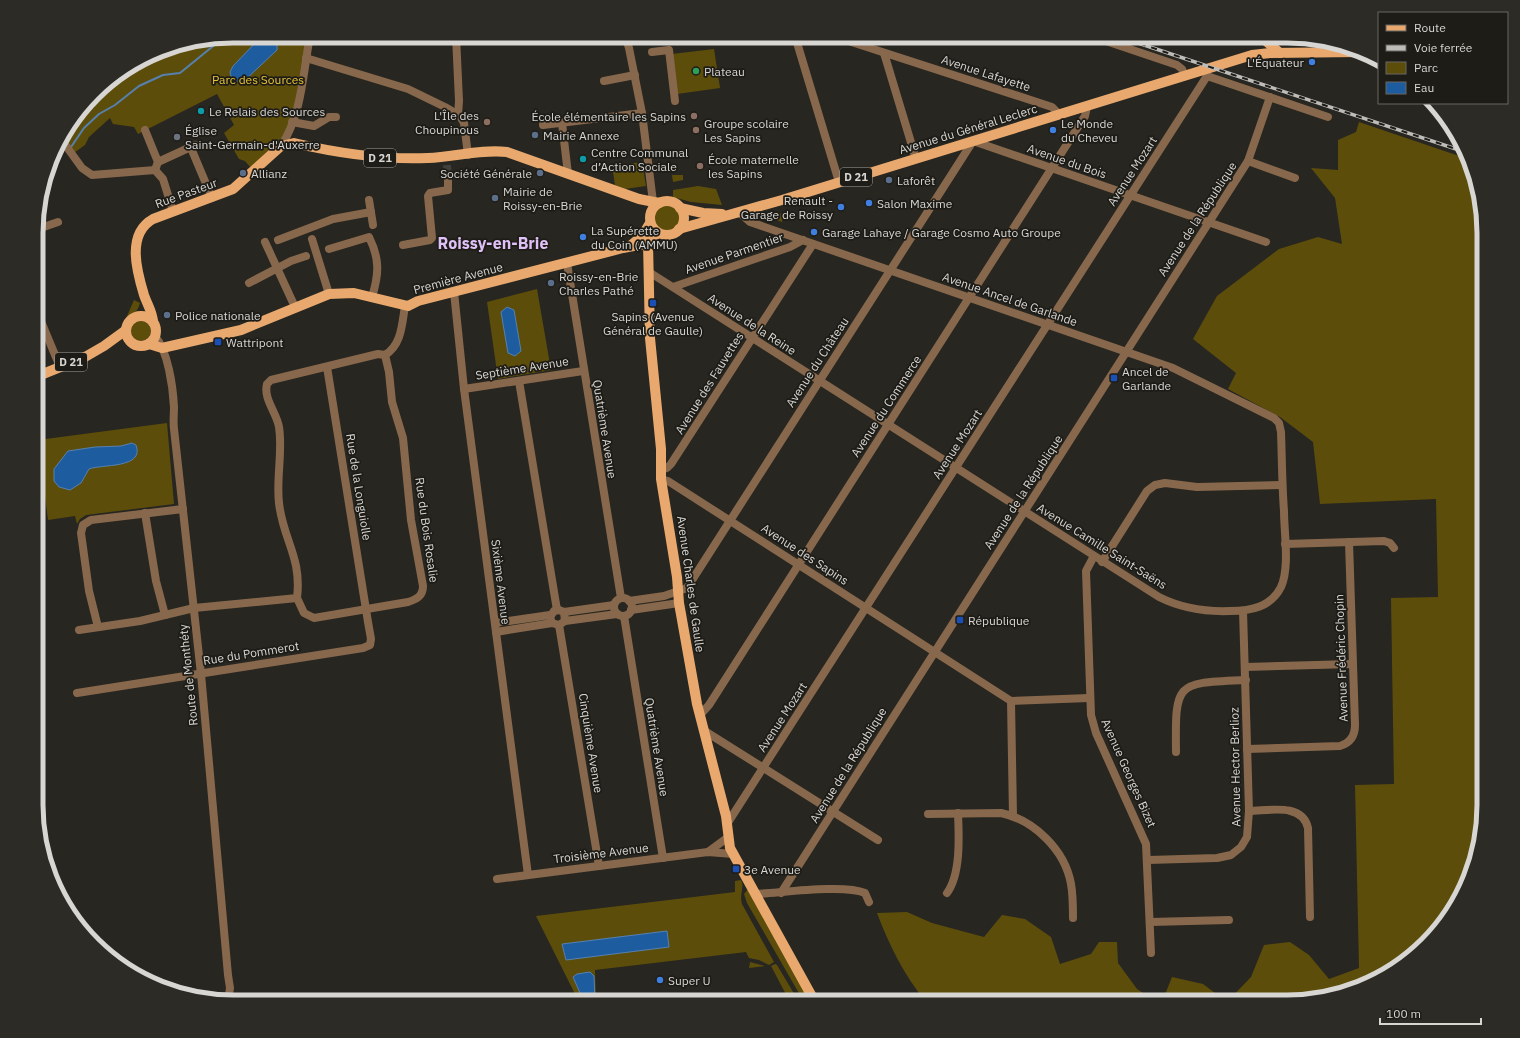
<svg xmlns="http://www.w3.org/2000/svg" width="1520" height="1038" font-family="'IBM Plex Sans',sans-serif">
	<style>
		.green { fill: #5d4d0b }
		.water { fill: #1e5ca0; stroke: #5681af }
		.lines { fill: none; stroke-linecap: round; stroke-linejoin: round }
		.stream { stroke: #5681af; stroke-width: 2 }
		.minor-tunnel { stroke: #41403b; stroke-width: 8; stroke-dasharray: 8 4; stroke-linecap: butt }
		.minor { stroke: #87684c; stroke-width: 8 }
		.major { stroke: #e9a96e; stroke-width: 10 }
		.rail-casing { stroke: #bdbcb9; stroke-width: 3.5 }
		.rail { stroke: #1e1c17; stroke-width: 2; stroke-dasharray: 6; stroke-linecap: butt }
		.shop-dot { fill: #3f7fe0; stroke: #1e1c17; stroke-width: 1.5 }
		.leisure-dot { fill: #2e9e5b; stroke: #1e1c17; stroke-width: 1.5 }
		.culture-dot { fill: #0f9aa8; stroke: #1e1c17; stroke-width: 1.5 }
		.education-dot { fill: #8d6e63; stroke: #1e1c17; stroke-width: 1.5 }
		.service-dot { fill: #5c6f8a; stroke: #1e1c17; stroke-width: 1.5 }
		.worship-dot { fill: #6b7280; stroke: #1e1c17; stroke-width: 1.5 }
		.transit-dot { fill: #1a4fb4; stroke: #1e1c17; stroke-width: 1.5 }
		.labels { text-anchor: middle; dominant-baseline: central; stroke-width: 3.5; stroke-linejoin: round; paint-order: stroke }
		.shield { fill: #1e1c17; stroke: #a09e9b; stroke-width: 1 }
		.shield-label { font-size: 11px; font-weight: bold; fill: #d7d6d3 }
		.poi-label { font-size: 12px; fill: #d7d6d3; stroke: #1e1c17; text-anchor: start }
		.street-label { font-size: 12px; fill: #d7d6d3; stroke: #1e1c17 }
		.park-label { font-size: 12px; fill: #e9c535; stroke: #1e1c17 }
		.district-label { font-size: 16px; font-weight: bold; fill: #dec1f7; stroke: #1e1c17 }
		.rim { fill: none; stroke: #d7d6d3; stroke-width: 5 }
	</style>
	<rect width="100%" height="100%" fill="#272620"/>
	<g class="green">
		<polygon points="233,36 310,36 289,135 251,168 245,161 239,159 224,133 234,125 217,94 138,134 134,127 113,124 110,118 89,137 85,145 71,155 61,139 103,85 158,51"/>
		<polygon points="714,49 720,88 677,94 672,54"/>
		<polygon points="1359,122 1468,159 1477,182 1484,221 1484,817 1473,868 1443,925 1417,953 1374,982 1337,995 1287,1002 1162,1002 1172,977 1203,984 1227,1002 1251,977 1264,945 1290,942 1309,955 1329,979 1359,968 1355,785 1394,784 1391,598 1438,597 1436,499 1320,504 1313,442 1280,417 1228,389 1236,373 1193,339 1217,296 1279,249 1318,237 1342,244 1335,198 1311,168 1338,170 1338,140 1356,132"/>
		<polygon points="642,162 646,186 625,189 615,185 612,166"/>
		<polygon points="672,175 683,175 683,180 673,182"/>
		<polygon points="698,186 716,189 722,205 691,202 673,197 673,190"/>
		<circle cx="666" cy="218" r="14"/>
		<polygon points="783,213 782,222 767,217"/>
		<polygon points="537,289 551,370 498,379 487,302"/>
		<path d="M134,300L140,303C138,310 135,314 127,316Z"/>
		<circle cx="141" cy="331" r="10"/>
		<polygon points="167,423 174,504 86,515 80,519 77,524 75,516 48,520 38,440"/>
		<path d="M741,880C745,887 739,894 742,904L774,962L769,965L759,960L749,958L746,952L595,970L596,1002H579L536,916L735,892V881Z"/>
		<polygon points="748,889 812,1002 804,1002 747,903 744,894"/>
		<path d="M907,912L932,923L984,937L1002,915L1025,919L1051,937L1060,964L1091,954L1099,942H1117L1118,963L1137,989L1157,1002H926C904,975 889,945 877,913Z"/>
		<polygon points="750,962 765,966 749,968"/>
		<polygon points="775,964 777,965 799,1002 790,1002 771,966"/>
	</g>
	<g class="water">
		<path d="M270,36L277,41V50L244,81C237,83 231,80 230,72L233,66L259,39L264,36Z"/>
		<polygon points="507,307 514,310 521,351 515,356 508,353 501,312"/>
		<path d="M132,443L136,445C145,469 101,464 89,469L81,483L70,490L59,487L54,481V469L68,451L95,447L121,446Z"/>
		<polygon points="667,931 669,947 566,960 562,944"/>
		<polygon points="590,972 594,976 595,1002 584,1002 573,977 577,974"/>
	</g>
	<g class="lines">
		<g class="stream">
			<polyline points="56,147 58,149"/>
			<polyline points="71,147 84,128 99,114 115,105 139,86 163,75 180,73 223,38"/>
		</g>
		<polyline class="minor-tunnel" points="447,165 448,177"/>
		<g class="minor">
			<polyline points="456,36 459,101 458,115"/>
			<polyline points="529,36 532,36"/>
			<polyline points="625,36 629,48 642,113 653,202"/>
			<polyline points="795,36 839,182"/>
			<polyline points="833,36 1052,107 1060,115"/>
			<polyline points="1091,36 1177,65 1182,69 1185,76"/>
			<polyline points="1322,41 1323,53"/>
			<polyline points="652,52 669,50 675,101"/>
			<polyline points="884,53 916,159"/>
			<polyline points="306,58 408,89 445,107 460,116 464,123 468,155"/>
			<polyline points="1207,76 1328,117"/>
			<polyline points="604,81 635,75"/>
			<polyline points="292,122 314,126 329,117 336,117"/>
			<polyline points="562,123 568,174"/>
			<polyline points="543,125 642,113"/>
			<polyline points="145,130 158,162"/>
			<polyline points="61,139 82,168 92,175 155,170 163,179 173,211"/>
			<path d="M281,146C302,115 303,72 310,36"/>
			<polyline points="191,148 212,198"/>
			<polyline points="1248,161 1295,178"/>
			<polyline points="155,170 158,162 195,145"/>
			<polyline points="369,200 373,225"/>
			<polyline points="38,229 58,222"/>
			<polyline points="312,239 329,294"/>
			<polyline points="278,240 333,219 371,212"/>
			<polyline points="265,242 295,307"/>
			<polyline points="403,245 430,240 432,238 428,196 430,193 448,190 448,177"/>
			<path d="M329,249L369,237C380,259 379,274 372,297"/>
			<polyline points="567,263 621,598"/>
			<path d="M649,272L1159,597C1181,608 1205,612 1230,611C1251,611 1271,607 1281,587C1290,567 1284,533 1284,511C1282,485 1282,459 1281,432L1279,423L1274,418L1173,368L750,222L740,213"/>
			<polyline points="249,283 291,261 306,256"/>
			<polyline points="673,287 790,247 803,240"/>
			<polyline points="454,292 464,389 528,875"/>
			<polyline points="38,314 60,367"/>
			<path d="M155,336C168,351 173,387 174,407C174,414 173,422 174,429L201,674L228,975L230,988L228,1002"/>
			<polyline points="519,381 557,610"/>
			<polyline points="464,389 583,371"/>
			<polyline points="660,470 667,468 671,464 813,244"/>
			<polyline points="661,479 668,481 1011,701 1089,698"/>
			<polyline points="145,513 156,581 165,615"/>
			<polyline points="1285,544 1384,541 1390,543 1394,548"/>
			<polyline points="1094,556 1086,571 1091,715 1096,733 1146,844 1151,953"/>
			<polyline points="1102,562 1147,491 1155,485 1165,483 1197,487 1282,485"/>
			<path d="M297,598L304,613L314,618L408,602C417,599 423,596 423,586L411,520L403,438L392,402L389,372L385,355"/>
			<circle cx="623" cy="607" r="9"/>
			<polyline points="629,601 664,596 687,588 973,141 1266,242"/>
			<polyline points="631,610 679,603"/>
			<polyline points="564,612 614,605"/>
			<polyline points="624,616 663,858"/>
			<polyline points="565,621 617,614"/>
			<polyline points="495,623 550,615"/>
			<polyline points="559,625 599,866"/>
			<polyline points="98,627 89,591 81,533 83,525 91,520 183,509"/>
			<path d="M79,630L140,621L194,608L297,598C302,557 283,540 279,503C276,478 283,452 279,427C277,413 263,399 267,384L271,380L378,354L385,355C402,345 402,323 405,306"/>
			<polyline points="496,632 552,623 559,625 565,621 564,612 559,610 554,611 550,617 552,623"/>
			<polyline points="1245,667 1352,664"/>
			<polyline points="77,693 363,648 370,645 371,639 368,622 327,367"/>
			<polyline points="1011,701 1013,816"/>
			<polyline points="700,715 709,705 1085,116 1087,107"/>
			<polyline points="703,730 878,840"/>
			<path d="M1247,749L1340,746C1350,743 1355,736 1355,725L1349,542"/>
			<path d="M1176,752C1175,681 1176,683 1246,680"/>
			<path d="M1249,811C1268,811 1302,802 1308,828L1310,917"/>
			<path d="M928,814L1001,813C1034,820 1065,850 1071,884C1073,895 1073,907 1073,918"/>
			<polyline points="727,824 1207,76"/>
			<polyline points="708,852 727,838"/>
			<polyline points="1148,860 1217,858 1231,855 1241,847 1247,837 1249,811 1243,611"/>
			<polyline points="497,879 708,852 733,854"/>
			<polyline points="781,893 1248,161 1270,97"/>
			<path d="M947,893C961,874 959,836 958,813"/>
			<path d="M755,894C780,893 844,884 865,893L869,902"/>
			<polyline points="1150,922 1229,920"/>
		</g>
		<g class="major">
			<polyline points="1260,36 1280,53"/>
			<circle cx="667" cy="218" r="17"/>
			<polyline points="680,208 703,213 722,214"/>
			<polyline points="679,229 782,200 1252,55 1270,53 1360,52"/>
			<polyline points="648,242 650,338 661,449 661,479 677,577 679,603 697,704 726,816 730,848 815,1002"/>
			<polyline points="630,246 642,236 650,223"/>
			<circle cx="141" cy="331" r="15"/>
			<path d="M153,322C153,313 147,304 144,295C137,272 126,234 153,219L233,189L281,146L294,143C337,153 383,160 428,158C454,157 481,149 507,152L639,199L659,203"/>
			<polyline points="149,344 162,348 241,330 329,294 354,293 408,306 418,301 623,248 644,244 658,233"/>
			<polyline points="38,376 85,357 104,346 126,330"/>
		</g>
		<defs>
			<polyline id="rail" points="1117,36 1465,152"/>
		</defs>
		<use href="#rail" class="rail-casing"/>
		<use href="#rail" class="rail"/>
	</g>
	<g class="shop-dot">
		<circle cx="1312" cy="62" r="4"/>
		<circle cx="1053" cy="130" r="4"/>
		<circle cx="869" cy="203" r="4"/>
		<circle cx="841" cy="207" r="4"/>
		<circle cx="814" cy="232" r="4"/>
		<circle cx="583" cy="237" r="4"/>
		<circle cx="660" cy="980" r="4"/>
	</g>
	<circle class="leisure-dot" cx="696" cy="71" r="4"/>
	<g class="culture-dot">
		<circle cx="201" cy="111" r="4"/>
		<circle cx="583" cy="159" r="4"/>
	</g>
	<g class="education-dot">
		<circle cx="694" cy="116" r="4"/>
		<circle cx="487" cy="122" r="4"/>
		<circle cx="696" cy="130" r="4"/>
		<circle cx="700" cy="166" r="4"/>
	</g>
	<g class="service-dot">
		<circle cx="535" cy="135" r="4"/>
		<circle cx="243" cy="173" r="4"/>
		<circle cx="540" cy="173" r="4"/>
		<circle cx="889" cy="180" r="4"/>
		<circle cx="495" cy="198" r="4"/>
		<circle cx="551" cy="283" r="4"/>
		<circle cx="167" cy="315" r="4"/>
	</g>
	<circle class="worship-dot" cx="177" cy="137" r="4"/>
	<g class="transit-dot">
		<rect x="649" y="299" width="8" height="8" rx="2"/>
		<rect x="214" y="338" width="8" height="8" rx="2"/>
		<rect x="1110" y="374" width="8" height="8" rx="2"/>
		<rect x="956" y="616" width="8" height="8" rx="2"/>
		<rect x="732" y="865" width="8" height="8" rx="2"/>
	</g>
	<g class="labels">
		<g class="shield">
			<rect x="364" y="149" width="32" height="18" rx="3"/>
			<rect x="840" y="168" width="32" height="18" rx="3"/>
			<rect x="55" y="353" width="32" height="18" rx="3"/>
		</g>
		<g class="shield-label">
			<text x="380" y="158">D 21</text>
			<text x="856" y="177">D 21</text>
			<text x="71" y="362">D 21</text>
		</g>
		<g class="poi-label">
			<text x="1304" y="62" text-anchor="end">L'Équateur</text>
			<text x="704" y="71">Plateau</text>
			<text x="209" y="111">Le Relais des Sources</text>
			<text x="479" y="115" text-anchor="end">L'Île des<tspan x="479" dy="14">Choupinous</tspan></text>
			<text x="686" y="116" text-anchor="end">École élémentaire les Sapins</text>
			<text x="704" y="123">Groupe scolaire<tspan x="704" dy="14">Les Sapins</tspan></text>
			<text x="1061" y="123">Le Monde<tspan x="1061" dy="14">du Cheveu</tspan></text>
			<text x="185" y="130">Église<tspan x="185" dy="14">Saint-Germain-d'Auxerre</tspan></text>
			<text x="543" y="135">Mairie Annexe</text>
			<text x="591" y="152">Centre Communal<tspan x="591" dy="14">d’Action Sociale</tspan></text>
			<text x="708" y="159">École maternelle<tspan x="708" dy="14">les Sapins</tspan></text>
			<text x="251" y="173">Allianz</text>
			<text x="532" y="173" text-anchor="end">Société Générale</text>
			<text x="897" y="180">Laforêt</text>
			<text x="503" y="191">Mairie de<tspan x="503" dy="14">Roissy-en-Brie</tspan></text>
			<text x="833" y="200" text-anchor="end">Renault -<tspan x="833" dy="14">Garage de Roissy</tspan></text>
			<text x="877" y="203">Salon Maxime</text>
			<text x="591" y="230">La Supérette<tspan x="591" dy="14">du Coin (AMMU)</tspan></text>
			<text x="822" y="232">Garage Lahaye / Garage Cosmo Auto Groupe</text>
			<text x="559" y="276">Roissy-en-Brie<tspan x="559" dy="14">Charles Pathé</tspan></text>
			<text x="175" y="315">Police nationale</text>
			<text x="653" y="316" text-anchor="middle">Sapins (Avenue<tspan x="653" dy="14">Général de Gaulle)</tspan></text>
			<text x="226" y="342">Wattripont</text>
			<text x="1122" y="371">Ancel de<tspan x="1122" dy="14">Garlande</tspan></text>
			<text x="968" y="620">République</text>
			<text x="744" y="869">3e Avenue</text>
			<text x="668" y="980">Super U</text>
		</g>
		<g class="street-label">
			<text transform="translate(986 73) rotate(18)">Avenue Lafayette</text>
			<text transform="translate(968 129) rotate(-17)">Avenue du Général Leclerc</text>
			<text transform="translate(1067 161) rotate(19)">Avenue du Bois</text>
			<text transform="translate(1132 171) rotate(-57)">Avenue Mozart</text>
			<text transform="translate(186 193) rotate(-20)">Rue Pasteur</text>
			<text transform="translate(1197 219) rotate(-57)">Avenue de la République</text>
			<text transform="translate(734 253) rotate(-19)">Avenue Parmentier</text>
			<text transform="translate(458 278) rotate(-15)">Première Avenue</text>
			<text transform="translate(1010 299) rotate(19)">Avenue Ancel de Garlande</text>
			<text transform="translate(752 324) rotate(33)">Avenue de la Reine</text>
			<text transform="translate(817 362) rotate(-57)">Avenue du Château</text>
			<text transform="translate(522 368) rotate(-9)">Septième Avenue</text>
			<text transform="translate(709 383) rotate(-58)">Avenue des Fauvettes</text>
			<text transform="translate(886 406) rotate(-57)">Avenue du Commerce</text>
			<text transform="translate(605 429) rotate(81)">Quatrième Avenue</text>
			<text transform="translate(957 444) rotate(-57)">Avenue Mozart</text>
			<text transform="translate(359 487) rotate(81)">Rue de la Longuiolle</text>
			<text transform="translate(1023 492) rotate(-57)">Avenue de la République</text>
			<text transform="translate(427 530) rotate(82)">Rue du Bois Rosalie</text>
			<text transform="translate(1102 546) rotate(32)">Avenue Camille Saint-Saëns</text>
			<text transform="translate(805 554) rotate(33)">Avenue des Sapins</text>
			<text transform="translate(501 582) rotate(83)">Sixième Avenue</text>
			<text transform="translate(691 584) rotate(82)">Avenue Charles de Gaulle</text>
			<text transform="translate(251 653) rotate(-9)">Rue du Pommerot</text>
			<text transform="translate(1341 658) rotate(-92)">Avenue Frédéric Chopin</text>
			<text transform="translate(188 675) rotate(-96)">Route de Monthéty</text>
			<text transform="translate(782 717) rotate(-57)">Avenue Mozart</text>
			<text transform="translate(591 743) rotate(81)">Cinquième Avenue</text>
			<text transform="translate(657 747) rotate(81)">Quatrième Avenue</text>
			<text transform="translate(848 765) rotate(-58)">Avenue de la République</text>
			<text transform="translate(1235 767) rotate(-91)">Avenue Hector Berlioz</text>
			<text transform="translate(1129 773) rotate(66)">Avenue Georges Bizet</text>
			<text transform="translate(601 853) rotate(-7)">Troisième Avenue</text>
		</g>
		<g class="park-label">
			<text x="258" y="79">Parc des Sources</text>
		</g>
		<g class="district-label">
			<text x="493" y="243">Roissy-en-Brie</text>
		</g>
	</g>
	<path d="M0 0H1520V1038H0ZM233 43H1287A190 190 0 0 1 1477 233V805A190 190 0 0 1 1287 995H233A190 190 0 0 1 43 805V233A190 190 0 0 1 233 43Z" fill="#2d2b26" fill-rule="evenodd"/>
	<path class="rim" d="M233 43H1287A190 190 0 0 1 1477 233V805A190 190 0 0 1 1287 995H233A190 190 0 0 1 43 805V233A190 190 0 0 1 233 43Z"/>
	<rect x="1378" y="12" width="130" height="92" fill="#1e1c17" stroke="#686662"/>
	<rect x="1386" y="25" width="20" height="6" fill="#e9a96e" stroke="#686662"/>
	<text x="1414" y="32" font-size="12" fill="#d7d6d3">Route</text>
	<rect x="1386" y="45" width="20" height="6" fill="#bdbcb9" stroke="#686662"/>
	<text x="1414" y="52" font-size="12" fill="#d7d6d3">Voie ferrée</text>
	<rect x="1386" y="62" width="20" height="12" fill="#5d4d0b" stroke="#686662"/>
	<text x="1414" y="72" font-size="12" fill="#d7d6d3">Parc</text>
	<rect x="1386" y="82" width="20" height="12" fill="#1e5ca0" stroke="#686662"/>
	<text x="1414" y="92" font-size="12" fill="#d7d6d3">Eau</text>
	<path d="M1380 1018v6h101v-6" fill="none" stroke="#d7d6d3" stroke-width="2"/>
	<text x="1386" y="1018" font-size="12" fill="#d7d6d3" stroke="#1e1c17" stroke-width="3" paint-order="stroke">100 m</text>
</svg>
